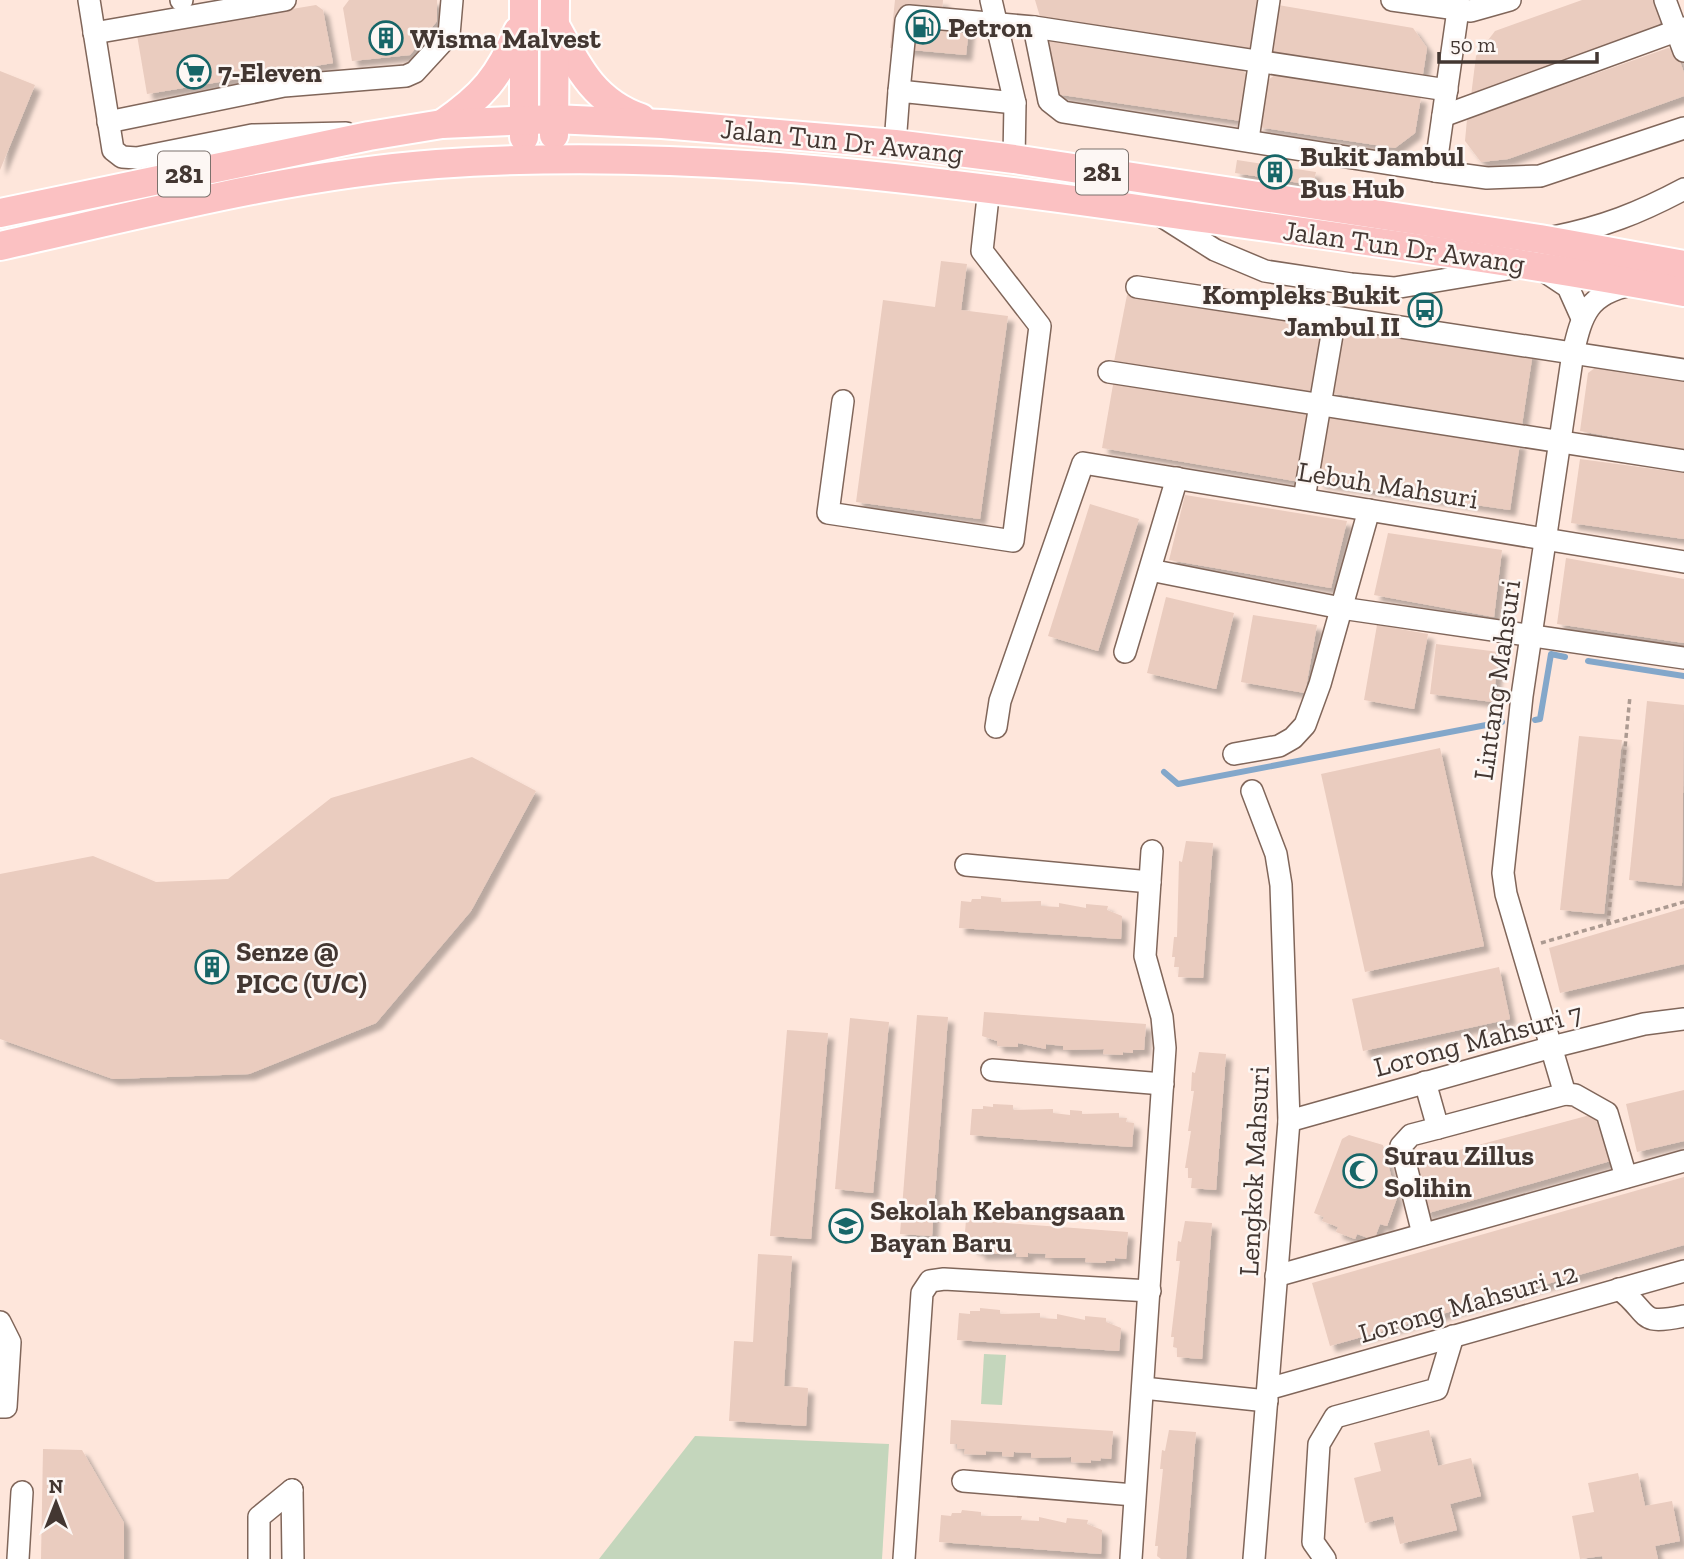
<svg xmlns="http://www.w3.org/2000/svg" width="1684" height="1559" font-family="'Zilla Slab',serif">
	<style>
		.garden { fill: #c4d6bc }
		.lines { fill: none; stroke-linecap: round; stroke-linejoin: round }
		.stream { stroke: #83a7ca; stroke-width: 6 }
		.building { fill: #eaccbf; filter: url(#shadow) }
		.minor-casing { stroke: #80665a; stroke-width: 24 }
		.major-casing { stroke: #fff; stroke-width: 32 }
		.path { stroke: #ac9a91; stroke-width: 3.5; stroke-dasharray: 5 3.5; stroke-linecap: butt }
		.minor { stroke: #fff; stroke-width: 21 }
		.major { stroke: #fbc1c2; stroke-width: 28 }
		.labels { text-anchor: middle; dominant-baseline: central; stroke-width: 5; stroke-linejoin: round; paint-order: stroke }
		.shield { fill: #fdf7f4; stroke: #7b716c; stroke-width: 2 }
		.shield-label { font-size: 26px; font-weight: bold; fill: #433732 }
		.poi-label { font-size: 28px; font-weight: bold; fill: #433732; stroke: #fdf7f4; text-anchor: start }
		.street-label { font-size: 28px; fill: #433732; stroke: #fdf7f4 }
	</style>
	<defs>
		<filter id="shadow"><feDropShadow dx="6" dy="6" stdDeviation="2" flood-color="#0004"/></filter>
	</defs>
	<rect width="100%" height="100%" fill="#fee6db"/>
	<g class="garden">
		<polygon points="984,1354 1006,1355 1002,1405 981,1404"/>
		<polygon points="695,1436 889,1444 882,1559 599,1559"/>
	</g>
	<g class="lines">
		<g class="stream">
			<polyline points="1588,661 1684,676"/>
			<polyline points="1535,720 1540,719 1551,654 1565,657"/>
			<polyline points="1164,772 1178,784 1502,722"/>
		</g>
	</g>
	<g class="building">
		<polygon points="349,0 437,0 437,21 410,55 352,61 343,8"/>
		<polygon points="895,0 943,0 941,26 969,28 966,55 890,48"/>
		<polygon points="1035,0 1259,0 1253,45 1245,53 1041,20"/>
		<polygon points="1582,0 1655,0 1662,19 1656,30 1471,96 1476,56 1495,31"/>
		<polygon points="316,5 323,10 333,63 147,94 137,35"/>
		<polygon points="1278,5 1413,28 1427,48 1422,80 1276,58 1270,49"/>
		<polygon points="1044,38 1241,69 1248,76 1241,121 1055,94"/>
		<polygon points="1668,48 1676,50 1684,73 1684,96 1508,159 1481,162 1465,141 1467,119"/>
		<polygon points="0,71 35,85 0,170"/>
		<polygon points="1275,75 1421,97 1415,133 1395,148 1258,127 1265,82"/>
		<polygon points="1237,160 1316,172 1313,185 1235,173"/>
		<polygon points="941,261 967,264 961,310 1008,316 980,519 856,502 883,300 935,307"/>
		<polygon points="1127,295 1326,320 1313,394 1113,367"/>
		<polygon points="1341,321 1533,352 1522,425 1330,393"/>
		<polygon points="1599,365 1684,379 1684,450 1580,431 1588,373"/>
		<polygon points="1114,379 1310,409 1300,482 1102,448"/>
		<polygon points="1328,410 1520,443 1510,510 1318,482"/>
		<polygon points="1580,459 1684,473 1684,539 1571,523"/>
		<polygon points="1185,495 1347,521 1331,588 1169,560"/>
		<polygon points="1090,504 1139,519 1098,651 1048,636"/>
		<polygon points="1388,533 1502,550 1494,617 1374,595"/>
		<polygon points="1566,558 1684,579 1684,643 1557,624"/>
		<polygon points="1166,597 1234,613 1216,689 1147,673"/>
		<polygon points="1253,615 1317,625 1305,693 1241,682"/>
		<polygon points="1377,625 1428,634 1414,709 1364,700"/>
		<polygon points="1436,644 1499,652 1493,702 1430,694"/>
		<polygon points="1647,701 1684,705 1682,886 1629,880"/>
		<polygon points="1579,736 1622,740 1604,914 1560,910"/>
		<polygon points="1440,748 1484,946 1365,972 1321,774"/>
		<polygon points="472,757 536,791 471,911 376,1023 249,1074 113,1079 0,1039 0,874 93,856 156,882 228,879 331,798"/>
		<polygon points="1186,841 1213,843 1203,978 1178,977 1179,967 1174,967 1175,957 1172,957 1174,937 1177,937 1179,861 1182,862"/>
		<polygon points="981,896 1001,898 1001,902 1041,901 1041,906 1059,907 1059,903 1086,908 1086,904 1108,906 1107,910 1122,916 1121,939 959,928 961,901 971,902 972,899 981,899"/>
		<polygon points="1684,908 1684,964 1560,993 1549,948"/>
		<polygon points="1499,967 1510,1019 1363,1051 1352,999"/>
		<polygon points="984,1012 1146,1024 1144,1050 1133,1050 1133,1053 1123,1052 1123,1055 1103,1054 1104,1049 1063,1050 1063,1046 1046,1044 1046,1049 1018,1043 1018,1047 997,1046 997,1041 982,1036"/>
		<polygon points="917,1015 948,1017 932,1236 900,1234"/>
		<polygon points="850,1018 889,1022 873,1193 835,1189"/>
		<polygon points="787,1030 828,1033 811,1239 770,1236"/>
		<polygon points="1199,1052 1226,1054 1216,1190 1191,1188 1192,1178 1188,1178 1188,1168 1185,1168 1191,1131 1188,1131 1194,1091 1191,1091 1192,1072 1195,1073"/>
		<polygon points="1684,1090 1684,1141 1637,1152 1626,1104"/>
		<polygon points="993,1104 1013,1105 1013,1110 1053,1109 1053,1113 1070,1115 1070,1110 1082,1111 1082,1114 1119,1113 1119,1118 1127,1118 1126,1122 1134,1123 1132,1147 970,1135 972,1109 983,1109 983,1106 993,1107"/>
		<polygon points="1590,1115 1603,1121 1614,1160 1425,1214 1414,1176 1422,1160"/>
		<polygon points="1349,1135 1383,1145 1397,1198 1387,1226 1380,1224 1374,1240 1357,1234 1355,1239 1336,1232 1338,1227 1322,1221 1324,1217 1314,1213 1342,1139"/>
		<polygon points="1684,1177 1684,1245 1330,1346 1312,1283"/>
		<polygon points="966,1220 1128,1232 1126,1259 1115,1258 1115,1261 1106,1261 1106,1263 1085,1262 1086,1258 1045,1258 1046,1254 1028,1253 1028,1257 1016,1257 1017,1253 979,1254 979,1250 972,1249 972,1245 964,1244"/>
		<polygon points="1185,1221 1212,1223 1202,1359 1177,1357 1177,1348 1173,1347 1174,1337 1171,1337 1180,1261 1176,1261 1178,1241 1181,1242"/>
		<polygon points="758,1254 792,1256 784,1386 808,1388 806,1426 729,1421 734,1341 753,1342"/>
		<polygon points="980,1308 1000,1310 1000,1314 1040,1313 1040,1318 1057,1319 1057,1314 1085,1320 1085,1316 1106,1318 1106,1322 1121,1328 1119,1351 957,1340 959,1313 970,1314 970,1311 980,1311"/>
		<polygon points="951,1420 1113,1431 1111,1459 1101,1458 1100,1461 1091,1460 1091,1463 1071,1462 1071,1457 1031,1458 1031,1453 1014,1452 1013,1457 1002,1456 1002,1452 986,1451 986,1455 964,1454 965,1449 957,1449 957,1444 950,1444"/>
		<polygon points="1169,1430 1196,1432 1186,1559 1161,1559 1157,1556 1158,1546 1155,1546 1163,1469 1160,1469 1162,1450 1165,1451"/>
		<polygon points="1429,1430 1438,1466 1471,1458 1481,1496 1450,1504 1457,1530 1400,1544 1393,1516 1365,1523 1354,1478 1381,1471 1374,1443"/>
		<polygon points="43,1449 82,1450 124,1523 124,1559 41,1559"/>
		<polygon points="1638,1473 1645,1506 1672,1501 1680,1541 1655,1546 1658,1559 1603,1559 1602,1556 1580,1559 1572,1516 1594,1512 1588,1483"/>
		<polygon points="962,1510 981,1512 981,1516 1022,1516 1021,1520 1039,1521 1039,1517 1066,1523 1067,1518 1088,1520 1087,1524 1102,1530 1101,1554 939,1542 941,1515 951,1516 952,1513 961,1513"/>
	</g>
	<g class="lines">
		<defs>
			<g id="minor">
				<polyline points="89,0 113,150 122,157 137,158 252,135 346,133"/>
				<polyline points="181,0 182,0"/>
				<polyline points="991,0 1015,103 1014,159"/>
				<polyline points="1392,0 1471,11 1510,0"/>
				<polyline points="1665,0 1684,51"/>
				<polyline points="1034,27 1447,90"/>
				<polyline points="94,33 285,0"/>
				<polyline points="899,91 906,21 909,16 1034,27 1049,101 1063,112 1435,171 1487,178 1540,176 1684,128"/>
				<polyline points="1443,116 1684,28"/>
				<polyline points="108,122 284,86 406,76 415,72 449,35 452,0"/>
				<polyline points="1248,139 1269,0"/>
				<polyline points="895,144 899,91 1015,103"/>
				<polyline points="1435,171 1458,10"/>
				<polyline points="1163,217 1215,250 1265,271 1351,284 1394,288 1514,268"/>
				<path d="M1553,237C1603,227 1639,213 1684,189"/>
				<polyline points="1544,271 1568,287 1581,316"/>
				<polyline points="1137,287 1684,370"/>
				<polyline points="1109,372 1684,461"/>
				<polyline points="843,401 828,513 1013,541 1040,326 982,251 989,188"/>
				<polyline points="1304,499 1335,317"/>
				<polyline points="1150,570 1341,608 1684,658"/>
				<polyline points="1125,652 1177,478"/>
				<polyline points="996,727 1000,701 1083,463 1684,562"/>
				<polyline points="1234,754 1279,746 1293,738 1305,725 1320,684 1369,510"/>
				<polyline points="1252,791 1276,854 1281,885 1289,1121 1254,1559"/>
				<polyline points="966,865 1150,882"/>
				<polyline points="992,1070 1163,1084"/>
				<path d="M1425,1082L1438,1128L1565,1094L1506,894L1503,873L1522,696L1573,353C1582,314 1588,294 1631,285"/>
				<polyline points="1565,1094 1575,1095 1607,1113 1626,1177"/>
				<polyline points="1289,1121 1552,1047 1644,1024 1684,1019"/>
				<polyline points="1423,1234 1401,1146 1411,1135 1438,1128"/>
				<polyline points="1276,1276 1684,1161"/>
				<path d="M1619,1289C1652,1314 1636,1326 1684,1316"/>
				<polyline points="0,1322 10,1342 6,1407 0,1407"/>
				<polyline points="1143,1388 1267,1401"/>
				<polyline points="1268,1389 1684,1271"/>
				<polyline points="963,1481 1134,1495"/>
				<polyline points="292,1490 293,1559"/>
				<polyline points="18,1559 22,1492"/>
				<polyline points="259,1559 259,1517 292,1490"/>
				<polyline points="904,1559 922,1293 930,1281 944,1279 1150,1291"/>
				<polyline points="1131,1559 1165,1048 1162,1017 1145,956 1152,851"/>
				<polyline points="1325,1559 1313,1542 1319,1444 1335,1417 1437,1389 1453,1336"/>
			</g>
			<g id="major">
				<path d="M555,25C577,66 594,102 641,118"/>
				<path d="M442,124C482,97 500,76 518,31"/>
				<polyline points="554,135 555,0"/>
				<polyline points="524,137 524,0"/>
				<polyline points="0,213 369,136 442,124 554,119 662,124 895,144 1014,159 1540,239 1684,265"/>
				<path d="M0,246C144,214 289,175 437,164C677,147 914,177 1152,211C1330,236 1507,259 1684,292"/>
			</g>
		</defs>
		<use href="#minor" class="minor-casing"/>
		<use href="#major" class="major-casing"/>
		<g class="path">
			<polyline points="1608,924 1630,696"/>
			<polyline points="1541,943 1684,902"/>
		</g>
		<use href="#minor" class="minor"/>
		<use href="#major" class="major"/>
	</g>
	<defs>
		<symbol id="fuel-ring" viewBox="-11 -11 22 22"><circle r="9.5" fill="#fdf7f4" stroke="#176668" stroke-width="1.5"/><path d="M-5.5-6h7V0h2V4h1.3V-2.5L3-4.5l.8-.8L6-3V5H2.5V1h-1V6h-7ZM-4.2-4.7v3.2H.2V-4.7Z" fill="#176668"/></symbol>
		<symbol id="building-ring" viewBox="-11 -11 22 22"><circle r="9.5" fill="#fdf7f4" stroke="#176668" stroke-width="1.5"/><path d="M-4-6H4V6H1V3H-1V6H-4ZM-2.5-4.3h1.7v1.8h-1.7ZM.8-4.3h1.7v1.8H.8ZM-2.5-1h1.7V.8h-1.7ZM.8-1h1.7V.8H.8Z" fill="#176668"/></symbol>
		<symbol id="supermarket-ring" viewBox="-11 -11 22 22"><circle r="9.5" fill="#fdf7f4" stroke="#176668" stroke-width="1.5"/><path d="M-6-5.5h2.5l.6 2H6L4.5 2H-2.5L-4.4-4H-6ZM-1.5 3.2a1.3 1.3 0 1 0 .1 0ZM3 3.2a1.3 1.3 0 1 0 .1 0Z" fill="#176668"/></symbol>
		<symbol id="bus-ring" viewBox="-11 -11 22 22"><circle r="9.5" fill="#fdf7f4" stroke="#176668" stroke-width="1.5"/><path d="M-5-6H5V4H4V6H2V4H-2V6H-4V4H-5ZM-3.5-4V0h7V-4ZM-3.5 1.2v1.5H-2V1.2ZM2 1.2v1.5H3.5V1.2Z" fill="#176668"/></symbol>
		<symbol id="mosque-ring" viewBox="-11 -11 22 22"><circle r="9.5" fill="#fdf7f4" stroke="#176668" stroke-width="1.5"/><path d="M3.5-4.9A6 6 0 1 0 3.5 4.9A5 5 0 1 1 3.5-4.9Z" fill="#176668"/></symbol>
		<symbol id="school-ring" viewBox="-11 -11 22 22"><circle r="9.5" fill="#fdf7f4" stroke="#176668" stroke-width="1.5"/><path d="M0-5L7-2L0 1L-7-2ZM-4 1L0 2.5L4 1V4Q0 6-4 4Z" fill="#176668"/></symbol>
	</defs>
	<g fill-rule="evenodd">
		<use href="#fuel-ring" x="904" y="8" width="38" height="38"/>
		<use href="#building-ring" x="367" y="19" width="38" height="38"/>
		<use href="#supermarket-ring" x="175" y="53" width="38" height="38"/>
		<use href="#building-ring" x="1256" y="153" width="38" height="38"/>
		<use href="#bus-ring" x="1406" y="291" width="38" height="38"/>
		<use href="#building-ring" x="193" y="948" width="38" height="38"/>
		<use href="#mosque-ring" x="1341" y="1152" width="38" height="38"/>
		<use href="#school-ring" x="827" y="1207" width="38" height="38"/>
	</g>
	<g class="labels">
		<g class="shield">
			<rect x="1076" y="149.5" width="52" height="45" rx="5"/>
			<rect x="158" y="151.5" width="52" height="45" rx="5"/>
		</g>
		<g class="shield-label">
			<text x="1102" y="172">281</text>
			<text x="184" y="174">281</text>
		</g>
		<g class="poi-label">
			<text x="948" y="27">Petron</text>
			<text x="410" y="38">Wisma Malvest</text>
			<text x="218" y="72">7-Eleven</text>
			<text x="1300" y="156">Bukit Jambul<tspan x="1300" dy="32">Bus Hub</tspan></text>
			<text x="1400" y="294" text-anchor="end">Kompleks Bukit<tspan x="1400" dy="32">Jambul II</tspan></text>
			<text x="236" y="951">Senze @<tspan x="236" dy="32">PICC (U/C)</tspan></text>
			<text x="1384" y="1155">Surau Zillus<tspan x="1384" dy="32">Solihin</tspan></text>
			<text x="870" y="1210">Sekolah Kebangsaan<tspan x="870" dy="32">Bayan Baru</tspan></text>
		</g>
		<g class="street-label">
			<text transform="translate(842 141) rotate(6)">Jalan Tun Dr Awang</text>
			<text transform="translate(1404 247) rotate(8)">Jalan Tun Dr Awang</text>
			<text transform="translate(1388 485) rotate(9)">Lebuh Mahsuri</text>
			<text transform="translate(1497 680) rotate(-82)">Lintang Mahsuri</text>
			<text transform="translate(1478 1040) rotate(-15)">Lorong Mahsuri 7</text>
			<text transform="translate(1254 1171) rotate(-87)">Lengkok Mahsuri</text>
			<text transform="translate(1468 1303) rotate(-16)">Lorong Mahsuri 12</text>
		</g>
	</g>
	<g transform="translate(56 1503)" stroke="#fdf7f4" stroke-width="5" paint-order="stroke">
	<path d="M0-5L12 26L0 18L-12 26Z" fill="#433732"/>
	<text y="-10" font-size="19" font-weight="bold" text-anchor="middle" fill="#433732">N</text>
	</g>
	<path d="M1439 52v10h158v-10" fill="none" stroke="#433732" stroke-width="3.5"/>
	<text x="1450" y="52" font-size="21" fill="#433732" stroke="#fdf7f4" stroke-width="5" paint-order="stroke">50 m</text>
</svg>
